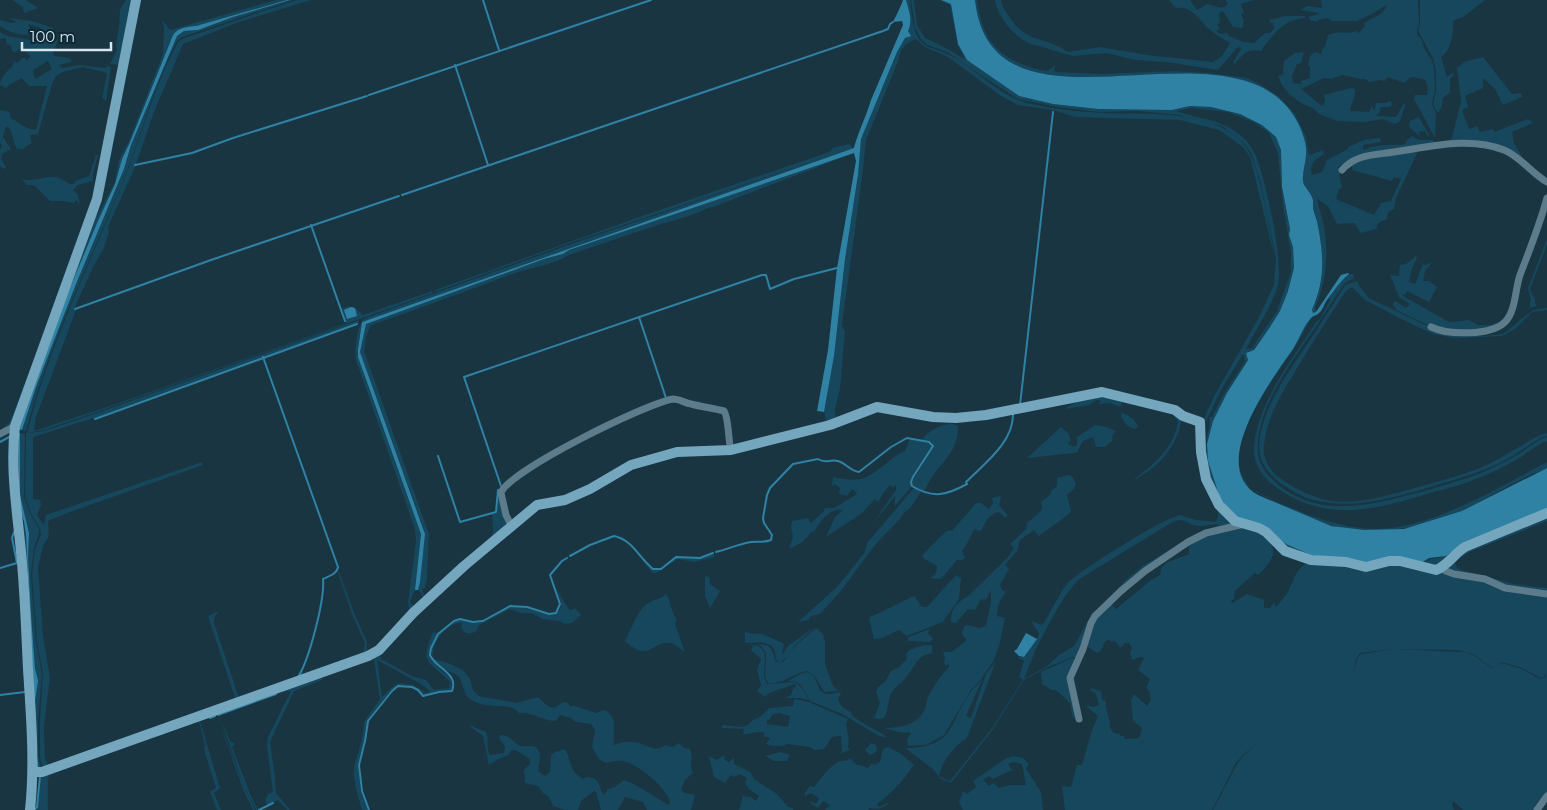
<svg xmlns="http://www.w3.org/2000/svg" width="1547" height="810" font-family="Montserrat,sans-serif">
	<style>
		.green { fill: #16475c; fill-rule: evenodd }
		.water { fill: #3082a5 }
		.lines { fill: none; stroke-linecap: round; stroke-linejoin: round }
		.stream { stroke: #3082a5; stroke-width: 2 }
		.street { stroke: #5d7c8b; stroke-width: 7 }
		.secondary { stroke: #74a6be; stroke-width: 10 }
	</style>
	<rect width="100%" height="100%" fill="#193541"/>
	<g class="green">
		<polygon points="12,0 26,0 38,8 25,13 23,10 23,7"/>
		<polygon points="126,0 134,0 120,65 110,64 117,50 116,46 119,26 120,9"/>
		<path d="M138,0H141L105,187L97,212V216L115,182L119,160L129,141L163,54L164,26L162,22L163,21L170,30L276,0H287L196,26C186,27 179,27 173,35L130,142L122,159L115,184L97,223L67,295L89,231Z"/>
		<path d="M290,0H293L182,37L177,41C153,87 140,139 121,187C87,267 48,347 26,431L22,430L36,387L76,284L124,169L131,145L177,36L184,31L198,30L233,17Z"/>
		<path d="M297,0H311L239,22L183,44L154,112L135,167L108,227L109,232L103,250L94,265L74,309L76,310L36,417L34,431L113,405L346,323L342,308C353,304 355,308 363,315L432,291L433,293L91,414L44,430L27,433C48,348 88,268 121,187C141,139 153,88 178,42C185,36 195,35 203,32C234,21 265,10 297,0Z"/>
		<path d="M906,0H910C912,15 912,40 929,47C940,51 950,54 960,61C981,75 1002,96 1027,103C1052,109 1080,112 1106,113C1149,115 1210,108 1243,143C1260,161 1270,232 1275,259L1250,157L1243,147L1219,130L1180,120L1075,117L1053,110L1018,105L1001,96L948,57L925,47L916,39C906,43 900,48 899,59L866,140L863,170L842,325L845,332L840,389L835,409L836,422L827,425L824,412L834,356L845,259L858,175L861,139L897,52L905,38L908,37L909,33L908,31L911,24Z"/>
		<path d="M911,0H914L917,25L925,38L942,46L965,59L958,46L950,5L938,0L951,4L958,44L967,60L1019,96L1053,104L1098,109L1172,110L1190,106L1211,107L1240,114L1262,125L1276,137L1281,150L1282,187L1290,229L1289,235L1293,247L1294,268L1288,291L1280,311L1270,327L1253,350L1246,353L1248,359L1227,393L1213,421L1207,444L1208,461L1219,495L1229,510L1238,518L1260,525L1267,529L1288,545L1316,557L1355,560L1366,564L1393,558L1407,559L1421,563C1430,558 1440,558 1447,555C1478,540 1510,527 1541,513L1547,512L1465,546C1457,551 1444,568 1435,568C1424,569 1413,561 1402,560C1389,559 1377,566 1365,565C1359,565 1353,561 1346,561C1327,558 1309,560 1291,551C1279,546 1273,533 1262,527C1258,525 1253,524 1248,523C1233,519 1224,510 1217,497C1208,480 1204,458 1207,438C1208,430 1211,424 1209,417H1212L1222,397L1245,361L1243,354L1224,385L1206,421H1203L1214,396L1259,317L1274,285L1276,258L1261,184L1251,153L1244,143L1222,126L1179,115L1137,111L1099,112L1058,107L1018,99L979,74L949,53L928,45L921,39L915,28ZM1191,108L1228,112L1254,122L1269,133L1278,153L1283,205L1291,254V272L1277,311L1252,348L1246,349C1256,329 1273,305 1278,284C1283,258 1266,182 1256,156C1252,148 1248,141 1240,135C1221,119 1198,119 1177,111Z"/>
		<path d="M975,0H977C979,12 981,24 987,35C998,56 1024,68 1047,71L1056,65L1054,70L1056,72L1100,74L1175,71L1208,73L1248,78L1263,86L1278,96L1295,114L1306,137L1309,155L1323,150L1324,154C1315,160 1309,163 1312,175L1322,172L1327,160L1348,149V147L1364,140L1380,138L1381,142L1363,145V150L1367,149L1370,147C1375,147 1378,145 1383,145C1391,144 1397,146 1405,144L1407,140L1412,136L1419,140H1434L1433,144L1369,153L1338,167L1342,188L1339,189L1336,199L1374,215L1381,203L1391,201L1401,179L1394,177L1392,181L1352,170V165L1370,158L1419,149L1396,198L1394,209L1388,212L1387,219L1378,223L1376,229L1361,233L1354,223L1337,224L1328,206L1317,199C1319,208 1322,217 1324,226C1329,254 1326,282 1315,308L1317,311L1315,313H1313L1312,311C1325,280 1324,258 1318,226C1317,219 1314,214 1313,208C1313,205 1313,203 1313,200C1311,192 1303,186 1303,181C1302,172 1306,163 1306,155C1307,145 1303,134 1299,126C1240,4 992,157 975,0Z"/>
		<path d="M995,0H1001C1002,7 1006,12 1010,18C1029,45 1044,35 1068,52L1100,47L1147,55L1213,62L1222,56L1230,43C1223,39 1216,35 1209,29C1200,21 1192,5 1176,8L1169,0H1190L1197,10L1207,4C1215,5 1223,12 1228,3L1225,0H1254L1241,4L1244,13L1241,14L1244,21L1242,28L1233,27L1223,11L1219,13L1220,23L1217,24L1220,29L1216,31L1220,34L1227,33L1229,36L1244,42L1254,43L1265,33H1270L1274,29L1273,23L1270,22L1269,20L1286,16H1305V18C1283,19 1273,35 1261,51C1246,49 1244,53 1235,64L1233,62L1241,49L1240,47L1237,48L1218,70L1166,62L1135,60L1107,53L1073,56L1028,43C1012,34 998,17 995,0Z"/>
		<path d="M1321,0H1418L1419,24L1417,30V35L1422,40L1424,48L1431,59L1434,67L1435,89L1432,105L1436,113L1435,138L1414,99L1415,95H1427L1428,87L1425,80C1416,78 1410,74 1405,83L1388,77L1385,81L1379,80L1369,82L1366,79H1360L1342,75L1331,79L1324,78L1301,89L1322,106L1325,102L1324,95L1351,88L1355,89C1356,96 1351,104 1350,111L1369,112L1372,106L1373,110L1375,109L1376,103H1385L1391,101L1392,105L1390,107H1380V112L1376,116L1396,117L1404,103L1405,106L1400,121L1395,124L1383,119L1364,122L1337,121L1319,114L1314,109L1301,103L1289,94L1282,85L1278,76L1283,74L1284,61L1295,53L1304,52L1301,63L1297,64L1292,76L1293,83L1301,84V81L1310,78V67L1308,65C1309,59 1310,54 1315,52L1321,54L1323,48L1325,47L1328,35C1338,30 1346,35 1356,31L1359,33L1365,26L1364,24C1373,15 1378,20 1387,6L1386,5L1372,14L1357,21H1332L1327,18L1318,20L1316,22L1310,20L1308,17L1319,14L1318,13L1300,10L1308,6L1322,8Z"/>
		<path d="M1420,0H1485L1463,17L1453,21C1454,33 1451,51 1441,57L1447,77L1452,73L1454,75L1450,79V92L1443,98L1442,106L1438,113L1433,105L1436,89V71L1433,58L1418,31L1420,24Z"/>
		<path d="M8,18L32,21L53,28L51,41L58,40L53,53L54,56L64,57L71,59V62L59,65L62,68L79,65L105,68L108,66L111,67L106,101L102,98L107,74L104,72L83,67L63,72L56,76L52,84L38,134L31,135L30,137L32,143L25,147L24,149H17C12,141 14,131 6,126L3,137L11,149L2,154L1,159L6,167L4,169L0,166V150L2,146L0,142V110L9,112L11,118L27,128L36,130L47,86H29L22,78L9,85L5,89L3,86L0,85C0,79 7,70 12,67L14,61L17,63L24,57L27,60L31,56L24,51L22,45L20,49L16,52H13L10,45L6,43V38L0,39V32L7,36L44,42L46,32L39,27L28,24L30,28L38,33C26,37 11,34 0,26V20L12,23L17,22ZM48,61L52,69L35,79L33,70Z"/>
		<polygon points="1483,57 1512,94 1521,93 1522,97 1503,105 1495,89 1483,78 1483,88 1465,96 1468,107 1462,110 1469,129 1477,126 1480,132 1493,129 1494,132 1528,119 1533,123 1512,132 1514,143 1525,162 1507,149 1447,143 1452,138 1461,101 1457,68 1464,62"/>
		<polygon points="1419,117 1429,135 1428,137 1425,131 1418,132 1421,137 1409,127 1410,121"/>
		<path d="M848,144L851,145V147H853L854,148L362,322L358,349L364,375L421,534L415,590L410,602L416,609L410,616L408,602L416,542L415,529L356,360C354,347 357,330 363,319L571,244L849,149L570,243L435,292V290L642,216L803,161L829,152L833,148Z"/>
		<path d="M852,153H854L713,207C705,208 699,213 692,215C650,227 610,241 569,255C553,265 533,267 515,273C467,291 419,309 371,325L366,337L364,351L429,534L427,578L425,588L422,589L426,600L418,590L424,539V530L360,352L366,323L544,259L563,254L569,250Z"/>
		<path d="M96,155H98L93,174V181L78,185L73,190L78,195L80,204L76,200L74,203L63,201H50L34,185H27L21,178C33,184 44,175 56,177C62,178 65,182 70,184H74L75,181L89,176Z"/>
		<path d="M1547,239V244L1530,289C1531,294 1536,298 1535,303L1537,306L1529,308L1531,300L1528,288Z"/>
		<polygon points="1416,256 1417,258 1411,271 1409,282 1415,284 1423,264 1426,265 1433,261 1425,271 1423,281 1429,281 1437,287 1429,302 1407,291 1405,295 1402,294 1403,296 1449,322 1469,320 1478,325 1490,325 1501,321 1510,311 1504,321 1482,331 1438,330 1396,310 1393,304 1395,301 1406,308 1410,304 1399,297 1390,275 1399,276 1400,265 1406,264"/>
		<path d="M1349,274H1353L1354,278L1344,284C1335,297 1326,312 1317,325C1295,358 1260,402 1258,443C1256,463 1266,475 1281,487C1326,521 1382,502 1431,489C1455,482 1480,475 1502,463C1516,457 1528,447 1541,439L1547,437V441C1536,445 1527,453 1518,459C1504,467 1488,475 1473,480C1459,486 1444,489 1430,493C1376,510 1326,523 1277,488C1263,478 1253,465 1254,447C1258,401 1292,360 1316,322L1320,319L1330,300L1329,298L1343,278Z"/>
		<path d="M1357,281L1360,287L1369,298L1438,331L1482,336L1503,334L1533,310L1547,308V310L1532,312L1515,329L1502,336L1455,338L1433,334L1399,318L1365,300L1352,287L1346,291C1330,315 1314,340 1299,365C1284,390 1268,414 1264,444C1262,460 1271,473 1284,481C1329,510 1355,504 1404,491C1424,485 1445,480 1466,473C1481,468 1496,461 1510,452C1522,446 1534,436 1547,433V436L1540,438C1528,446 1515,455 1502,462C1478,474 1452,480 1427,488C1379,502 1325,517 1282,484C1265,472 1256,457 1260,436C1268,394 1299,359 1321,323C1329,311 1337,298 1345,285Z"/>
		<path d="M1313,316H1314L1311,319C1304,331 1298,342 1291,353C1271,382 1232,434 1240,471C1242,478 1246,481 1250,488C1283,506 1336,529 1375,529C1431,529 1497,488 1547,462V468C1541,471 1535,473 1530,475C1507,486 1485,500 1462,511C1424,529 1375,536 1333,526C1313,522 1294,511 1277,502C1255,492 1237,487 1239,458C1242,412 1288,358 1311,317Z"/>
		<polygon points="359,320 358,323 94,418 33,437 33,499 40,500 41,505 37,515 44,525 46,515 202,462 203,465 70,512 48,521 49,536 43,546 38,567 43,636 50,677 44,727 45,760 48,764 56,764 236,701 208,616 219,611 214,618 214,623 239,698 273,688 274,690 43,771 40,756 40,721 43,674 37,642 32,574 35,549 41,534 40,529 31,513 25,497 26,433 44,431 91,415"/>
		<polygon points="42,339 12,425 0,430 9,423 11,419"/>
		<path d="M1105,394C1113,396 1120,400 1128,401C1146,405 1166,406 1182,416C1179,446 1158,468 1132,481C1152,466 1174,448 1178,422L1172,413L1121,401L1122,403L1120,407L1110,403L1098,404L1101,401L1097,400L1089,405L1065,409C1074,402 1093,394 1105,394Z"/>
		<path d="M1122,412L1133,419L1138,426L1136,429C1128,428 1124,423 1121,416Z"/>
		<path d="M953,424L958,426C958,450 946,458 934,474C930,479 927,486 924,492L913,485L912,482L934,446L932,443L921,441C929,430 940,424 953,424Z"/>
		<polygon points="1095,425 1107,427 1116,431 1113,434 1112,441 1105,447 1096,447 1093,437 1083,441 1077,452 1074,453 1027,458 1061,427 1068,433 1071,440 1068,444 1074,447 1077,445 1077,437"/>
		<polygon points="20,433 25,434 24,497 30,513 39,529 39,533 34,548 31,574 36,642 42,674 38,721 38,756 42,771 34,772 18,497 26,535 34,680 36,753 39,770 37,755 35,701 37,677 35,668 31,614 28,557 29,533 20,495"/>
		<path d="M910,439L931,444L932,448L913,476L911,482L912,486L895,506V496L871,526L896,490V487L895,485L893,488L890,485L884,492L878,502L875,499L862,513L826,537L835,517L843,510C829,508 820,522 814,532L812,531C805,540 801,545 789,548L793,537L791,527L792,521L809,518V522H812L823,512L825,508H834L857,494L855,491L852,489L847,496L839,494L840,488L835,484L833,486L832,485L833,477C862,483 865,480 888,462C893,458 898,453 905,451Z"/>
		<path d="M1068,475L1072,476L1076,484L1074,489L1067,495L1071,511L1069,514L1039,536L1034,530L1020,540L1017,551L1005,565L1009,569L1000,585L1002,590L1006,592C1000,599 997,607 997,616L1005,618L1000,642L994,660L982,678L971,690L944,735L926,745L908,746L907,739L911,733L898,732L884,728C900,728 919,725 925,708C927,704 926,701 928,697C933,687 941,675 949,667V664L945,666L944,662L945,658L943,652H951L965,642L966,640L962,634L964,627L967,625L979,628L986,626L991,601V591H990L987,598L984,600L981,599L975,610L968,609L956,623L951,622C950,609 957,602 967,597L1009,556L1014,548L1010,544L1026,529L1027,523L1041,511L1042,507L1041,502L1050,495L1051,491L1057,486V478Z"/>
		<polygon points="914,488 921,492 911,507 902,515 900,519 875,545 840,592 820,614 811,616 808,620 798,622 837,587 865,552 867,543"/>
		<polygon points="499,490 507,523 491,540 493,530 492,514 497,513"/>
		<path d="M999,496L1001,497L999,505L1008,516L1005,518L999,512C990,513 984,523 982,530L978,531L975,529C969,536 969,544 962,551L965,558L962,560H957L941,579L930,578C935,575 937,572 937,566L924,559L922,555L944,533L949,530L952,531L976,503H981L989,509L993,503L992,498Z"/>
		<path d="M1218,510L1241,525L1187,541L1094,616L1076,659L1073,657L1050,666L1024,680L993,729L951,783L941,779L933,769L905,748C957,748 948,721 973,689C976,686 980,682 983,678L966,716L971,718L986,674L996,661L968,735L964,741L963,740C951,751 943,760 939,776L949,781L951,780L992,728L1023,680L1019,677L1024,661L1017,657H1024L1038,636L1039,633L1033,625L1032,621L1041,625L1045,622C1051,610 1058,596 1066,585C1075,573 1165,517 1180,515L1196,520L1215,522L1218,518ZM1178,520C1185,520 1187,523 1194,525C1202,528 1211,523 1220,525L1197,533L1144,565L1127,579L1092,614L1074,646L1059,655L1046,667L1024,679L1036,649L1051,620L1065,596L1078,580L1169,524Z"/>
		<polygon points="1547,514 1547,521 1470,552 1458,559 1455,563 1457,568 1462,570 1514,584 1547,588 1547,593 1522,590 1446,571 1455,556"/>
		<path d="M1245,525L1259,529C1269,541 1279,548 1269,563C1265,567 1262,572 1258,575L1255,573L1235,591L1234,599L1231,601L1232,603L1247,594L1264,600V608H1270L1274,602L1276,607C1279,603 1283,599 1286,595C1295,581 1293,569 1311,561H1400L1547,595V794L1536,810H1463L1453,801L1452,804L1454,810H1213L1237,764L1245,754L1256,745L1245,753L1236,763L1212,810H1065L1062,786L1071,787L1077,765H1082L1091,733L1098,716L1085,705L1094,707L1099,705L1096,694L1090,690L1091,688L1101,691L1102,700L1106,701C1105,711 1111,719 1110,728L1114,733L1121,734L1120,736H1124L1125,739L1139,738L1142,728L1133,721L1131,700L1134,694L1147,706L1151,700L1149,691L1146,688L1150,679L1138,670L1144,658L1140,657L1132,660L1130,653L1132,648L1129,643H1125L1120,648L1116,642L1107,640L1104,643L1101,651L1097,653L1085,645L1092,623L1110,603L1116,609L1151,580L1160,575L1161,568L1166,563L1189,554V543L1197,538ZM1393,649L1361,654L1357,659L1353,676L1356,659L1360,653L1393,649L1457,650L1473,654L1493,668L1502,662L1522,668L1541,678L1544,677L1546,674L1545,678L1540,679L1522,669L1502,663L1492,668L1473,655L1464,652Z"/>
		<path d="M714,554V557L695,562L678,559L656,573H653L641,559L653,570C663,571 668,563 676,558L700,559Z"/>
		<polygon points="339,572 355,615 367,642 367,652 376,649 407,615 408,618 378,650 368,656 276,689 276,687 297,680 303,670 303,679 363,654 365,643 353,617 338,573"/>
		<polygon points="956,575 961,578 959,599 947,616 943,622 907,636 899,630 882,638 874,639 869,617 875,615 914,596 922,607 927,607"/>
		<polygon points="705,576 709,577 710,584 720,591 710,608 705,596"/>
		<path d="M552,582L568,608L571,610L575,608L581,615L572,623L565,624L559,621L542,619L532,613H521L510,609L479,625C477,632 473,634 466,633L461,628L462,623C445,622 431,644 433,659L448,663L463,670L470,679L473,690L479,696L517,703L538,697C543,701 549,710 556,707C559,705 561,703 563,702L568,703L570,706H575L596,713L604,710C620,717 612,732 614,745C620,742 628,741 634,742C646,743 655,754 665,745L672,747L679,743L684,748L690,749L692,756L691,767L693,773L685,780L681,790L685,793L695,795L691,810H647L643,802L625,797L618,810H601L596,792L594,791L581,801L578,810H565L553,806L549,797L543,793L538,786L525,783L524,770L530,764V759L515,750L510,751L509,755L498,759L489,765L483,736L472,728L470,724L476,728L486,732C490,740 485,747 490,755L504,753L505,747L499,738L500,735C510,734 513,743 521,746C528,748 535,742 539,752C542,759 537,765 539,772L545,776L550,772L551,755L555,752L564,749C570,755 569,763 573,770C576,774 580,777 583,779L586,777C602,778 597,785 604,795L608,789L615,787L624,780C641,786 654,797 669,805L670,803C668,788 637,763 622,761C617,760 611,762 606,763L599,759L592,747L595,730L591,724L576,722L571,718L560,715L556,721C543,721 533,712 519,713C511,701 483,711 469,698C463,693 463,683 459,677C453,672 447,672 441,667C419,649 441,628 460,619C468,620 475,625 483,622C498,617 500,607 518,607C528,607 552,620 559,611C565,604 556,589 552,582Z"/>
		<path d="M666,594C672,602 670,612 677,619L675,624L685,652C680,649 676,644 670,643C649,641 651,664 625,641C630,631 639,608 648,603C656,598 660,600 666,594Z"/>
		<path d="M815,627L796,644L788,656L781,662L777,661C775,657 776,652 774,649C768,640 754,643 745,643V631L748,633L762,634L783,643L784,645L782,654H783L789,645Z"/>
		<path d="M816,628L823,634L825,641V664L833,686L839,691L824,692L816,678L807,671C793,673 784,685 768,683L765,677L766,653L760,645L756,644C774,644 771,649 776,662H783L797,644Z"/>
		<polygon points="930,629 928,633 933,639 930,642 908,641 908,637"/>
		<path d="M433,632L437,633L430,648V657L440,669L450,677L452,688L451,690L439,691L424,695L418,689L412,686L401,685L397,686L391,690L367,721L364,741L358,765L361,792L368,810H362C358,794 349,773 357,757L363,735L364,722L380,699L374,659L370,657L392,640L380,657L381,659L412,676L426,680L434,690L449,688L450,682C429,659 419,667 433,632ZM377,660L421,684L430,691L426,693L413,685L399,683L391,688L382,697Z"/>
		<polygon points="748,644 759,646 765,653 764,677 767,684 795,682 802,688 809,700 800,698 785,698 791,695 793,689 796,686 795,684 769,693 765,697 757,691 761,685 757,670 761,659 751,650 753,646"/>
		<path d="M924,645H932V652L934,654C916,652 913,673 903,681C899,685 895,687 892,692C887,700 889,710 884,718L879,719L874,718L880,703L876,692L878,687L885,682L891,671L898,668L907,659L906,654L909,650Z"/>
		<polygon points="1072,658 1077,660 1070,677 1077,717 1073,718 1070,703 1056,690 1052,690 1042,684 1041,672"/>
		<path d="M807,672C825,681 811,700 840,692L841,694L838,698C839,705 845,710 851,712V714C861,725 877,728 887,738L879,736L842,714L810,701L801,685L796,682L788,681L800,674Z"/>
		<path d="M321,676L322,680L294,691L270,742L275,777L276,793L290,810H287L278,800L267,805C264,798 266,795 273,792L267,747L268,737L291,691L276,693Z"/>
		<path d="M794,699L809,702L848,719L846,724L849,739L848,747L850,750L840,754L842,751L841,736L832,737L824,749L815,750L809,747L787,744L784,746C778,745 772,747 766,744L770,738L763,736L765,733C757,730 751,735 743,734L744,729L721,728L723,725L742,727L748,725L753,720L760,717L769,708L793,706ZM779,713L790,716L788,727L767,724V721L770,719L772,715Z"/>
		<path d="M215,713L216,715L200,721L220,788L214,793L221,810H217L210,792L216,788L204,749L205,745L199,722L197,721L49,775C47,781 48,803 48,810H35L37,807L41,774Z"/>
		<polygon points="219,715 230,741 235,744 232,747 251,796 258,810 256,810 244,786"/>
		<polygon points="217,716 244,786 255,810 253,810 243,789"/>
		<polygon points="871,743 876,745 877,749 875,753 870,755 865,750"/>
		<path d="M888,747L900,753L914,765C902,781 894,792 877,804L879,807L889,802C885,808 877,810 870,808L868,810H825L830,805L823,801L818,808L810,803V801L816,804L819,798L811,793L805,796V793L810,786L814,787C821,778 828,768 838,762C843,759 845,763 850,758L857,765H860L868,768L872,763L874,765L880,762L883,749Z"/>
		<polygon points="781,752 790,755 787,761 774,761 765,756"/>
		<polygon points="724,755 725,760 729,762 734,758 734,764 750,772 755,780 777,794 788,807 793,808 793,810 739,810 743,796 751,797 756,801 759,796 749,789 745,783 747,778 740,774 734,777 731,775 725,783 714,777 709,756 717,760"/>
		<path d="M1013,756L1023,758L1029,764L1026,769L1041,792L1043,810H963L959,802L963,791L967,794L976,787L973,781L1005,759ZM1014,762L1022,764L1026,785H1009L999,788L994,783L989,786L983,780L989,776L993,779L1012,770L1008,764Z"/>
	</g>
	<g class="water">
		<path d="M287,0H290L233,17L198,30L184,31L177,36L131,145L124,169L76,284L36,387L22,430L18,429L67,295L97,223L115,184L122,159L130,142L173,35C179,27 186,27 196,26Z"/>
		<path d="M903,0H906C909,11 913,21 908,31L911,36L905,38L897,52L861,139L858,175L845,259L834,356L824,412L817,411L828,350L837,268L856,161L854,153L569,250L563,254L544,259L366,324L360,352L425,534L420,582L418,590H415L421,534L358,357V349L362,322L854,148C858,132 866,117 871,100L903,25L902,21L893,22C896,16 901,6 903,0Z"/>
		<path d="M941,0H975C992,157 1240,4 1299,125C1303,134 1307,145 1306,154C1306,163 1302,172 1303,181C1303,186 1311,192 1313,200C1313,203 1313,205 1313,208C1314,214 1317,219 1318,226C1324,258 1325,280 1312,310L1313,313L1316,312L1341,275L1348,273L1349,274C1340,281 1334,291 1327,300C1324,304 1323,310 1319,313C1316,316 1313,315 1310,319C1303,328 1299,339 1293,349C1271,380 1207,466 1258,495L1331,526L1364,530L1404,529L1462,511L1547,468V511L1453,551L1446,556L1429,558L1421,563H1371L1311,555L1288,545L1238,518L1225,505L1219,495L1208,461L1207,444L1213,421L1227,393L1248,360L1246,353L1254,350L1270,327L1280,311L1288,291L1294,268L1293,247L1289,235L1290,229L1282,187L1281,150L1276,137L1262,125L1240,114L1211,107L1190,106L1172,110L1098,109L1053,104L1019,96L967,60L958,44L951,4Z"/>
		<polygon points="351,307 355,308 357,316 347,319 344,310"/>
		<polygon points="18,433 20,433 20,495 29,533 28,557 31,614 35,668 38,681 35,701 37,755 39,770 37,770 26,535 24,522 19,504"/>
		<polygon points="1026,633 1037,639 1024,657 1019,656 1014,651 1017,649"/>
	</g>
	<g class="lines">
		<g class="stream">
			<polyline points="483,0 499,50"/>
			<polyline points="455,65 488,165"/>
			<polyline points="369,95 651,0"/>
			<polyline points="135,165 192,153 233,138 367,96"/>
			<polyline points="402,195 883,31 888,29 890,24 893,22"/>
			<polyline points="311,225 345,321"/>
			<polyline points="75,309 211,260 399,196"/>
			<polyline points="639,317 666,398"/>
			<path d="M263,357L338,567C337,574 329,576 323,579C325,600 309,660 298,677"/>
			<polyline points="1020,405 1053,112"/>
			<polyline points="95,419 357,324"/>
			<polyline points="0,442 11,436"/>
			<polyline points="438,456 460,522 496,512 498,490"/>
			<polyline points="501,486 464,377 762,275 766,275 770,289 794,279 837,268"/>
			<path d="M716,552C728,549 739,544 751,542C758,541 764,543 771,540L772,535L764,523L763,518L767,495L770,488L793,464L818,459C825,464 830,459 838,461C846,463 850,471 859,472L891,447L907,438L929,442L933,446L913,477L911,482L912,486C933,499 947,495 967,484L966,482C985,463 1014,442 1013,413"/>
			<path d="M570,556L590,545L614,536C633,540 639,558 653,569H661L676,557L700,558L713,553"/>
			<polyline points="0,568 17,563 12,538 14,532"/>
			<polyline points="0,695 25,692"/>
			<polyline points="218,715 276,694"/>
			<polyline points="210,718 215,716"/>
			<polyline points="34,810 37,807 40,776"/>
			<polyline points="259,810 273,803"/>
			<path d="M369,810L362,791L359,765L365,741L368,721L392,691L398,686L412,687L418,690L423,696L439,692L452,691C459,673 436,669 430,655L431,648L438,634L454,621L460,619L473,622L483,621L510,606L527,607L549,614L556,613L560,604L550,575L562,561L567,558"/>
		</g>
		<g class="street">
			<path d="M1342,170C1356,154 1375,155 1394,152C1429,147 1470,136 1504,150C1521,157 1531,173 1547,182"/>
			<path d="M1431,327C1448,335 1491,336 1505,322C1516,311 1515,289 1520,275C1530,249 1540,224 1547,198"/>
			<polyline points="0,434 15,426"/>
			<path d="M512,527L506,515L501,493C508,471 647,403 673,399C679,399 685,403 691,404C702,407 713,408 724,411C729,418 728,440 731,450"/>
			<polyline points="1441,568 1446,571 1454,574 1485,579 1505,588 1547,594"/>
			<polyline points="1079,719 1070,678 1083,649 1091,623 1095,616 1121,591 1145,571 1188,542 1206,533 1244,524"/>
			<polyline points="1537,810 1547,796"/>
		</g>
		<g class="secondary">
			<path d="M33,772H42L368,656L379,650L413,613L464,566L537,505L565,500L590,489L631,465L677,452L731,450L830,425L877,407L933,417L956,418L986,415L1102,392L1175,410L1183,416L1200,422L1201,452L1206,479L1219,505L1235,521L1259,528L1266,532L1285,551L1311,560L1346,562L1366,567L1389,561H1400L1436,570C1447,566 1455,553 1465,547L1547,513"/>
			<path d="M30,810C35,763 31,716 28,669C26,630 25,591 21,552C17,510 10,468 15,426L97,199L136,0"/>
		</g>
	</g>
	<path d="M22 42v8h89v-8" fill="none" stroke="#d7e7ef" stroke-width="2.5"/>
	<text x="30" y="42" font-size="15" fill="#d7e7ef" stroke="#0e2a37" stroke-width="4" paint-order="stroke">100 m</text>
</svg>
